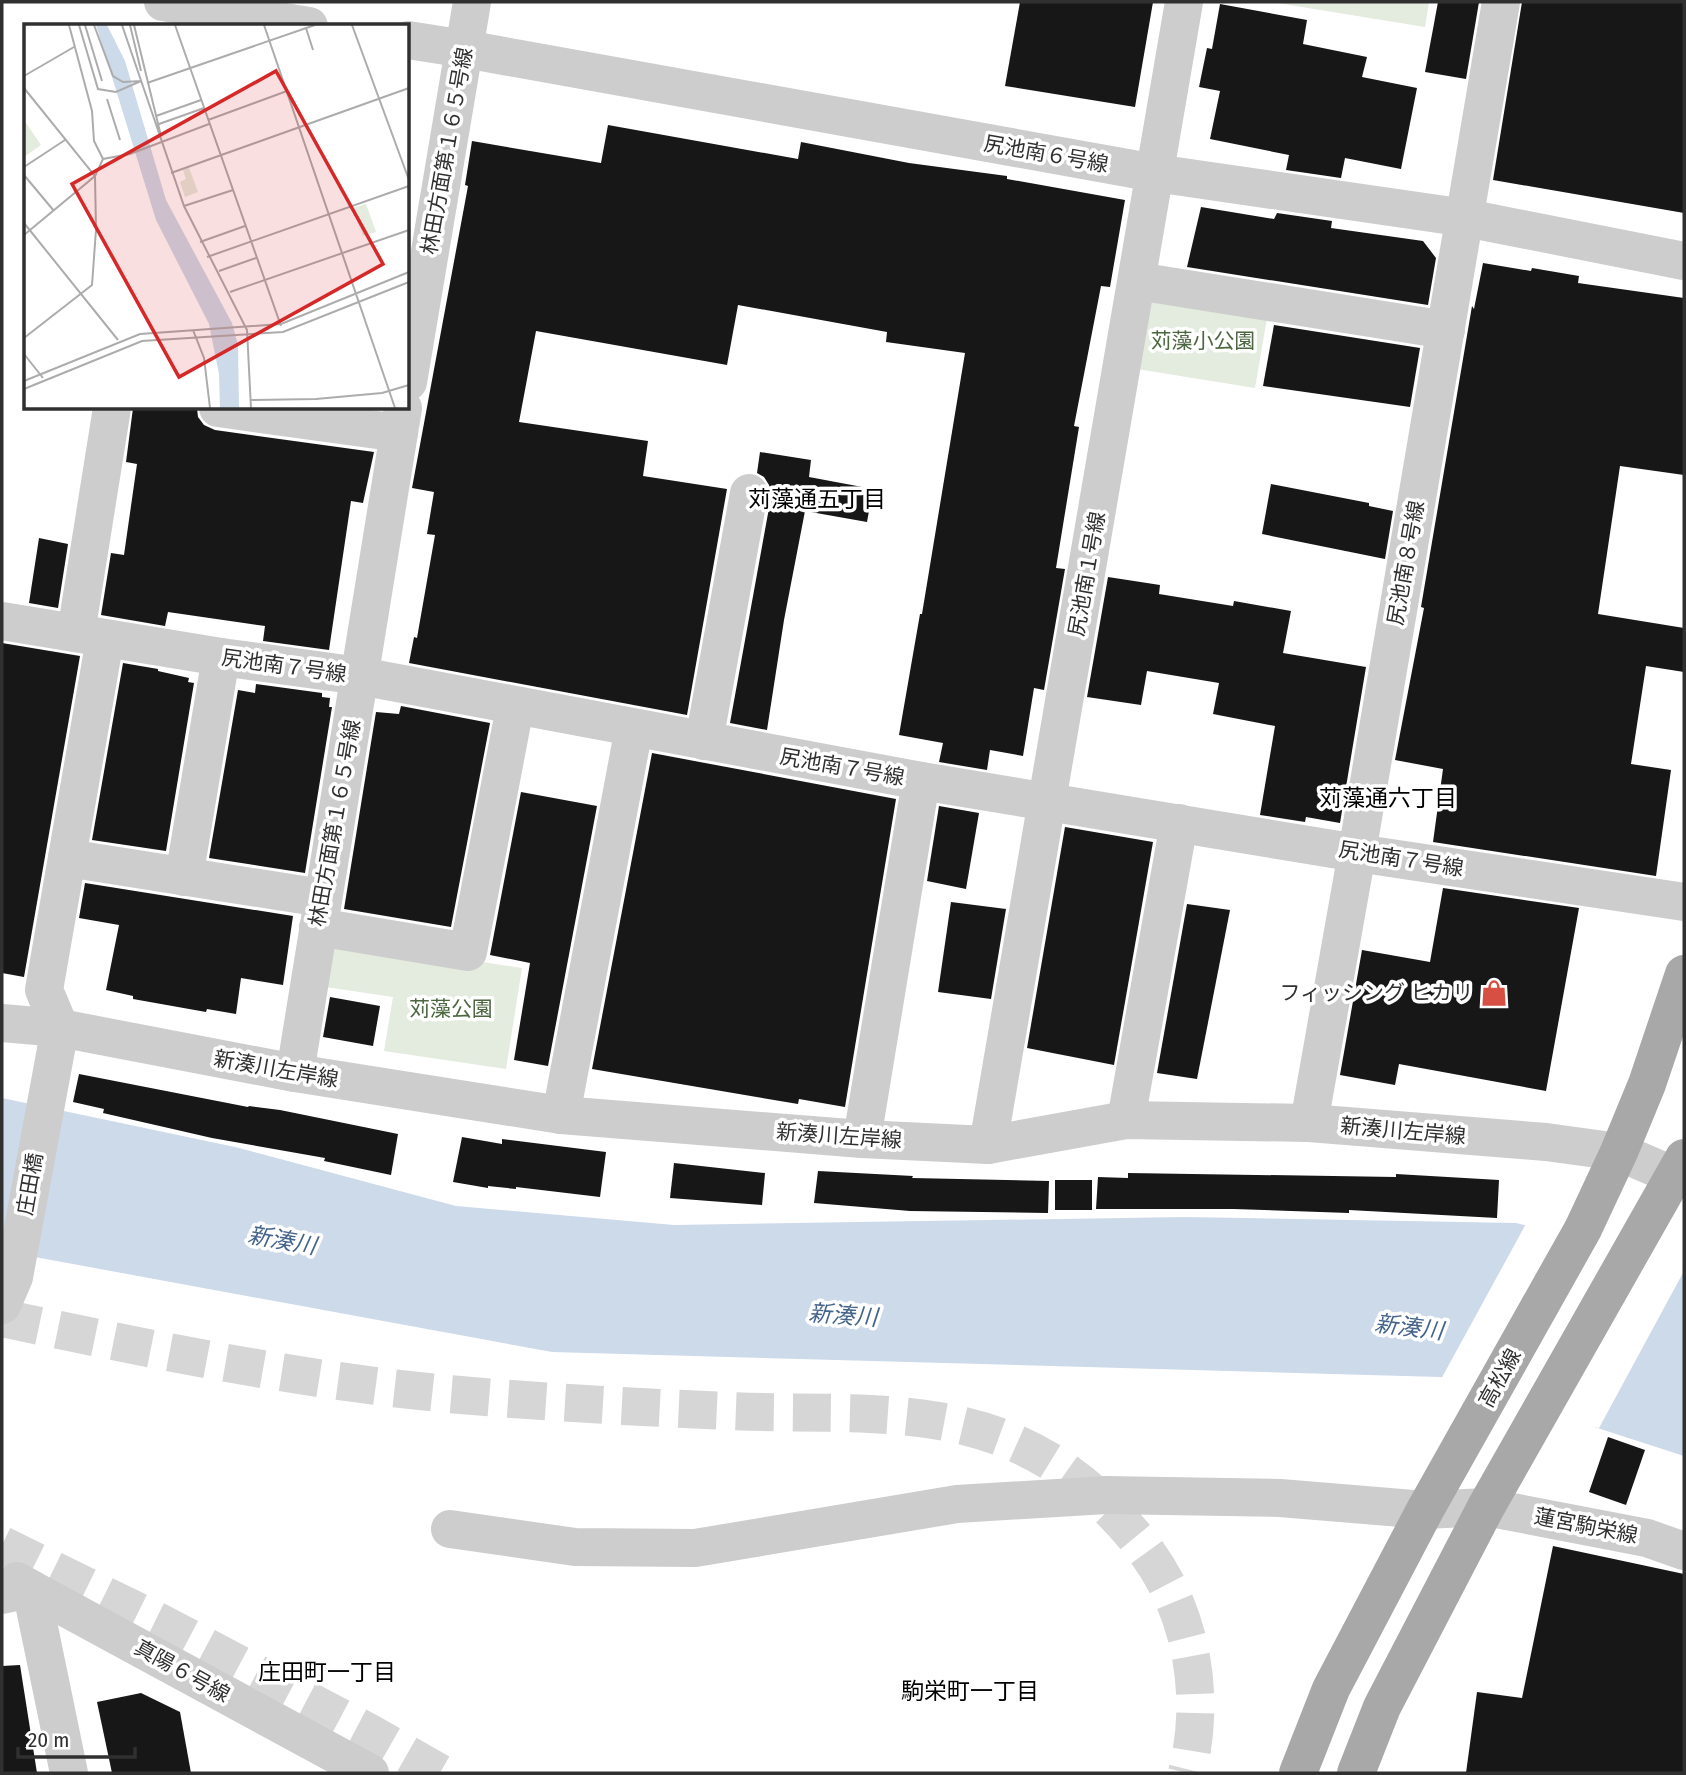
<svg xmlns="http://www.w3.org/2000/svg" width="1686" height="1775" font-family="'Fira Sans Condensed','Noto Sans JP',sans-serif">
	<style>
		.green { fill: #e4ebdf }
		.water { fill: #cddaea }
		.pier { fill: #fff }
		.building { fill: #171717 }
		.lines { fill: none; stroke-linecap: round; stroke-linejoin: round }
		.highway-tunnel { stroke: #d6d6d6; stroke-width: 38; stroke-dasharray: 38 19; stroke-linecap: butt }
		.minor { stroke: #cdcdcd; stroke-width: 38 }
		.major { stroke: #a8a8a8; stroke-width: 38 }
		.labels { text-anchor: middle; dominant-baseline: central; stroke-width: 7; stroke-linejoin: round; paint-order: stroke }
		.street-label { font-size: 21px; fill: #303030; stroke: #fff }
		.park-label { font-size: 21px; fill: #4d6841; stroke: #fff }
		.poi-label { font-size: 21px; fill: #303030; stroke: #fff; text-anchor: end }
		.neighbourhood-label { font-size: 23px; fill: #000; stroke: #fff }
		.water-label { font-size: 23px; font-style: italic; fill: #44648b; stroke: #fff }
		.inset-road { fill: none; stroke: #acacac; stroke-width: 2 }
		.view { fill: #d62828; fill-opacity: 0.15; stroke: #d62828; stroke-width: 3.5 }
		.inset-edge { fill: none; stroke: #303030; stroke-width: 3.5 }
	</style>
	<rect width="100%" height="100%" fill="#fff"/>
	<g class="green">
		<polygon points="1271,2 1429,2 1425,27"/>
		<polygon points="1150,293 1268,312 1255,388 1137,369"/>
		<polygon points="327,938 522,968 506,1069 384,1051 393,997 319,986"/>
	</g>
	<polygon class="water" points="2,1098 235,1147 456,1206 674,1225 1184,1217 1516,1223 1684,1266 1684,1456 1440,1377 552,1352 2,1251"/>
	<polygon class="pier" points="1527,1222 1652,1254 1684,1266 1684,1271 1599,1428 1558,1419 1440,1381"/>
	<g class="building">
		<polygon points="1020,2 1153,2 1135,107 1005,86"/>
		<polygon points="1438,2 1479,2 1466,79 1425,72"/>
		<polygon points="1522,2 1684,2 1684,213 1493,180"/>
		<polygon points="1220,4 1307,20 1303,44 1367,57 1362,77 1417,88 1401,169 1345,158 1341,178 1286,170 1289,155 1210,139 1220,91 1199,87 1207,48 1212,49"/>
		<polygon points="608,125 798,159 801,142 909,163 1007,176 1007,179 1125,200 1110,287 1101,286 1074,426 1079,427 1056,568 1065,569 1044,690 1034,688 1023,756 990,750 987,770 939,762 943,743 899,735 920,614 922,614 965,353 886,342 887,332 738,305 727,365 536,331 519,422 648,441 643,476 727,489 687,715 409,663 414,637 417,638 435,535 427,534 434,492 412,488 468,186 465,185 472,141 601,163"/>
		<polygon points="1201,207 1274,219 1277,213 1332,221 1331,228 1423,241 1436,258 1428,305 1187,267"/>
		<polygon points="1483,263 1531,271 1532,268 1579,276 1578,283 1684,298 1684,475 1620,466 1598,614 1684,628 1684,672 1646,666 1631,764 1671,770 1656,876 1433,842 1443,769 1395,760 1424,608 1421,607 1472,306 1474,309"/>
		<polygon points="1274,325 1420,348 1410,407 1263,386"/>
		<polygon points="133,408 197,408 198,417 204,425 215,430 374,452 363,503 351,501 329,650 263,641 265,626 168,612 165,626 101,615 111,553 124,555 137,464 126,462"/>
		<polygon points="760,452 811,460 809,477 873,489 867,522 805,511 784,620 767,730 730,723 771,497 769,485 764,477 757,473"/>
		<polygon points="1271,484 1369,503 1369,506 1393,511 1385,559 1262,534"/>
		<polygon points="39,538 68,544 58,608 29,603"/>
		<polygon points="1108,577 1160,585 1159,594 1233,606 1234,601 1291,611 1283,653 1366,667 1340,823 1306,817 1305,822 1260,815 1275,726 1213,714 1219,683 1147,671 1141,705 1087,697"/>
		<polygon points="2,643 80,656 24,977 2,973"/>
		<polygon points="123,663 158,669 158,671 189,678 188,682 194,683 166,851 92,840"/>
		<polygon points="256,684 322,693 322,697 330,698 329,707 332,707 305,873 209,858 238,690 255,693"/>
		<polygon points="401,706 490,723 451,927 344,909 376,712 399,714"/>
		<polygon points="652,753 896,799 845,1107 799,1099 798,1104 592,1069"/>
		<polygon points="521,792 597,806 548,1066 514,1060 530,963 490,955"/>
		<polygon points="939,806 979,813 966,889 927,881"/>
		<polygon points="1065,827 1153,842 1114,1065 1027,1048"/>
		<polygon points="85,883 293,916 283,985 241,978 236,1014 207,1009 206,1012 133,999 133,996 106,990 119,925 79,918"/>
		<polygon points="1443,888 1579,908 1546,1091 1399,1064 1395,1085 1340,1075 1362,950 1430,962"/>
		<polygon points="951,902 1006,909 991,999 938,992"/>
		<polygon points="1187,904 1230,910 1197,1079 1157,1073"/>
		<polygon points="330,997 380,1006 373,1046 323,1037"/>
		<polygon points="79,1074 248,1107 249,1106 280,1110 398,1134 391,1175 324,1161 325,1158 212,1138 103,1113 104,1109 73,1102"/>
		<polygon points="462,1137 502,1144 502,1139 606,1152 600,1197 516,1187 516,1189 488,1186 488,1188 453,1182"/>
		<polygon points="674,1163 765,1173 762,1205 670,1198"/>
		<polygon points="818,1171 913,1176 912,1178 1049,1181 1048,1213 910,1211 814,1203"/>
		<polygon points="1128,1173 1396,1177 1396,1174 1499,1180 1497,1218 1349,1210 1349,1213 1234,1209 1096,1209 1098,1177 1128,1178"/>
		<rect x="1055" y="1180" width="37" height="30"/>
		<polygon points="1608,1437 1645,1450 1626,1505 1589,1492"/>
		<polygon points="1553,1546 1684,1574 1684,1773 1466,1773 1477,1692 1522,1698"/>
		<polygon points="20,1665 37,1773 2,1773 2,1666"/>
		<polygon points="141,1693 180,1712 191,1773 112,1773 97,1702"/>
	</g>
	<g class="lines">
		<g class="highway-tunnel">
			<path d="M2,1318C149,1349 298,1380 448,1394C541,1402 634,1407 728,1411C863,1417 986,1396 1096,1496C1124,1522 1149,1550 1167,1585C1196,1642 1203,1711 1187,1773"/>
			<polyline points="2,1545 157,1621 368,1732 440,1773"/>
		</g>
		<g class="minor">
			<polyline points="163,2 309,26"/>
			<polyline points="408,40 465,49 1155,173 1466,218 1684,261"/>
			<polyline points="1137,281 1446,330"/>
			<polyline points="408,382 472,2"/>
			<polyline points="218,408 399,433"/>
			<polyline points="2,621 221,657 360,676 921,781 1357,853 1684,902"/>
			<polyline points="76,633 112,408"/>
			<polyline points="704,741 749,493"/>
			<polyline points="67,858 322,898"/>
			<polyline points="184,877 221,657"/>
			<polyline points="318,927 468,952 515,707"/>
			<polyline points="2,1023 60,1028 295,1073 561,1115 862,1139 988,1145 1126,1120 1309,1123 1546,1142 1619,1152 1684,1180"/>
			<polyline points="295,1073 403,408"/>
			<polyline points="561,1115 634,728"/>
			<polyline points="1126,1120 1179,823"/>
			<polyline points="1309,1123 1357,853 1501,2"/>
			<polyline points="862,1139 921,781"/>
			<polyline points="988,1145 1184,2"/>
			<polyline points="2,1305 14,1277 60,1028 44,990 105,639"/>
			<polyline points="450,1529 575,1547 695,1548 957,1504 1106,1495 1280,1498 1425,1510 1486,1507 1647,1538 1684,1551"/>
			<polyline points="17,1581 31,1589 69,1773"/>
			<polyline points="2,1595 31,1589 370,1773"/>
		</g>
		<g class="major">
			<polyline points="1298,1773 1331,1689 1425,1510 1583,1229 1619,1152 1647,1084 1684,974"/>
			<polyline points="1356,1773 1382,1707 1486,1507 1684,1158"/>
		</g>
	</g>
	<defs>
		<symbol id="shop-bare" viewBox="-9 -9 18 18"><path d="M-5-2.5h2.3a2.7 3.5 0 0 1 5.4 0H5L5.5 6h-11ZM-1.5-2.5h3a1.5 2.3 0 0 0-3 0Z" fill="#d74f42" stroke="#fff" stroke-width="2.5" paint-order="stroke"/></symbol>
	</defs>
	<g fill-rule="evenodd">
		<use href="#shop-bare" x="1475" y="974" width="38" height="38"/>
	</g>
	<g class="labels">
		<g class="street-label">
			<text transform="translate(447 151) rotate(-80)">林田方面第１６５号線</text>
			<text transform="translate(1046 154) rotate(10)">尻池南６号線</text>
			<text transform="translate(1406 563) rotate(-80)">尻池南８号線</text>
			<text transform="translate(1087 574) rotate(-80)">尻池南１号線</text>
			<text transform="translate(284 666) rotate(8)">尻池南７号線</text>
			<text transform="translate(842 767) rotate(10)">尻池南７号線</text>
			<text transform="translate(335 823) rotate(-80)">林田方面第１６５号線</text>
			<text transform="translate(1401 859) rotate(9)">尻池南７号線</text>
			<text transform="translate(276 1069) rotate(10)">新湊川左岸線</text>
			<text transform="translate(1403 1131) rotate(5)">新湊川左岸線</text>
			<text transform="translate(839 1136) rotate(4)">新湊川左岸線</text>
			<text transform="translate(30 1184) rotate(-80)">庄田橋</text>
			<text transform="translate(1500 1378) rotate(-61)">高松線</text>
			<text transform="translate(1586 1526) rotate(11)">蓮宮駒栄線</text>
			<text transform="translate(182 1671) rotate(29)">真陽６号線</text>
		</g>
		<g class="park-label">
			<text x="1203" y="341">苅藻小公園</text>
			<text x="451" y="1009">苅藻公園</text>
		</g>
		<g class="poi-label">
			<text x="1473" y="993">フィッシング ヒカリ</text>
		</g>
		<g class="neighbourhood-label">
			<text x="817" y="499">苅藻通五丁目</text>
			<text x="1388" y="798">苅藻通六丁目</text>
			<text x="327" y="1672">庄田町一丁目</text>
			<text x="970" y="1691">駒栄町一丁目</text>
		</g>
		<g class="water-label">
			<text transform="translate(282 1240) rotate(10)">新湊川</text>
			<text transform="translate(843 1315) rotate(4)">新湊川</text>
			<text transform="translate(1409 1327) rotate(7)">新湊川</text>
		</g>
	</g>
	<g transform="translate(24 24)">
		<rect width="385" height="385" fill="#fff"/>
		<path d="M0,96L17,121L0,133ZM165,144L174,168L161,173L156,158L162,155L159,146ZM342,180L352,208L339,212L329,184Z" fill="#e4ebdf"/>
		<path d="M72,1H83L101,37L142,176L208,299L214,321L215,384H196L195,350L185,300L132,196Z" fill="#cddaea"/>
		<path class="inset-road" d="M45,1L68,87L70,117L79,135M55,1L74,65L92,68L117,57M61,1L78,57M70,1L89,52L99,58L117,57M98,1L160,182L223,306L227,384M106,1L117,47M110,1L137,112M151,1L257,302M240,1L371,384M328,1L385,156M282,4L289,26M0,52L50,23M123,59L291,1M0,64L71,152L72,206L68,261L0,314M83,75L96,116M132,92L177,76M184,96L263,67M135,100L180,84M0,143L41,116M147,149L385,64M0,151L30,187M160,182L209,166M0,199L94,316M0,211L71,152L79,135L106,130L185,100M176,218L221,202M183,233L385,162M195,247L232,234M206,268L385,206M169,306L180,334L186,384M0,330L19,354M0,357L116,310L257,300L385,248M0,365L118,317L259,308L385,258M227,376L292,375L358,369L385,361"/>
		<path class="view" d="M252,47L359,240L155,353L48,160Z"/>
		<rect width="385" height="385" class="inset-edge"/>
	</g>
	<rect width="1686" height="1775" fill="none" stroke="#303030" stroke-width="7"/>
	<path d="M18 1747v10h117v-10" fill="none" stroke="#303030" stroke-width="3.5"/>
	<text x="28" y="1747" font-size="21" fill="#303030" stroke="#ffffff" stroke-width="5" paint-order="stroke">20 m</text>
</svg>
